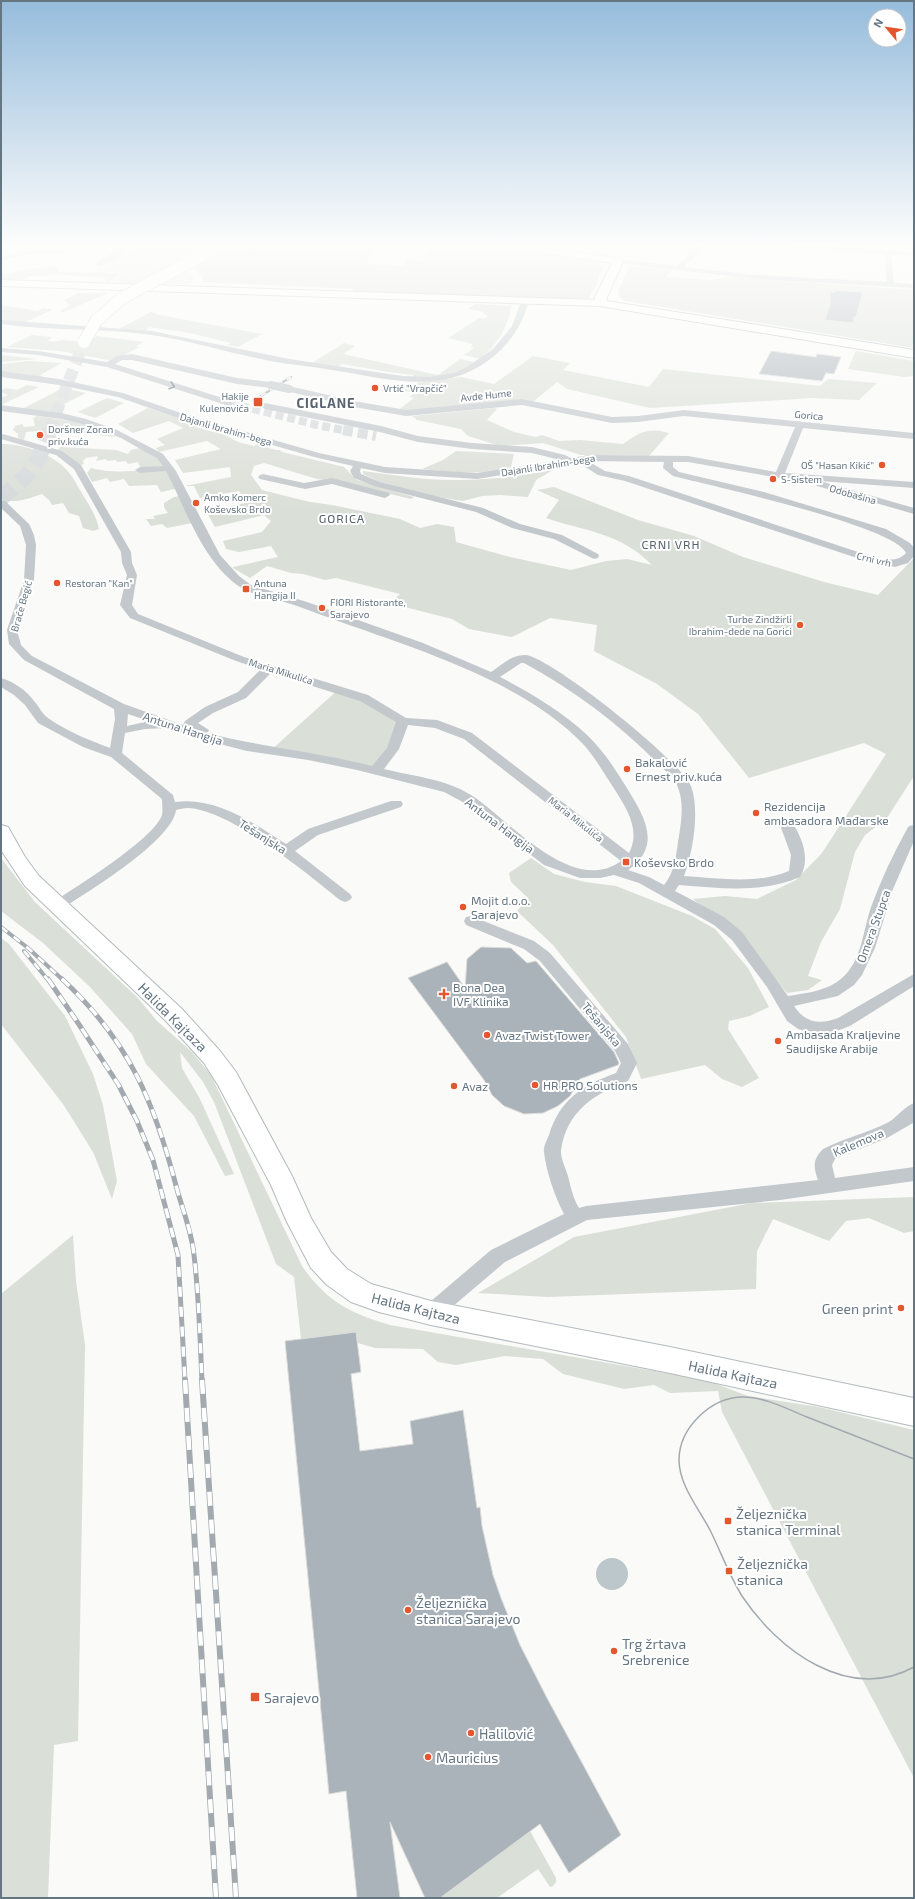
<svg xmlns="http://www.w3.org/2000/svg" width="915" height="1899" font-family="'Exo 2',sans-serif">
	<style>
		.built { fill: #e8e9e9 }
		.green { fill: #dadfd7 }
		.water { fill: #bbc7cb }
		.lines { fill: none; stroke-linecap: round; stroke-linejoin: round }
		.stream { stroke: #bbc7cb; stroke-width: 2.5 }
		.building { fill: #aab3b9; stroke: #dcdcda }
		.street-tunnel-far1 { stroke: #d5d9db; stroke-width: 8; stroke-dasharray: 8 4; stroke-linecap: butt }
		.street-tunnel { stroke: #d5d9db; stroke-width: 10; stroke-dasharray: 10 5; stroke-linecap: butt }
		.secondary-tunnel-far1 { stroke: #d5d9db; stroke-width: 12; stroke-dasharray: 12 6; stroke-linecap: butt }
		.secondary-tunnel { stroke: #d5d9db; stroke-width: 16; stroke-dasharray: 16 8; stroke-linecap: butt }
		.secondary-casing { stroke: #b3babf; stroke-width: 2 }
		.primary-casing { stroke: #b5babe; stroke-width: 2 }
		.street { fill: #c3c8cc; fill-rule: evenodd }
		.secondary { fill: #fff; fill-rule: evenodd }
		.primary { fill: #fff; fill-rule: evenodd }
		.tram { stroke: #a2aab0; stroke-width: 1.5 }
		.rail-far3-casing { stroke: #a2aab0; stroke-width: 2.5 }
		.rail-far2-casing { stroke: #a2aab0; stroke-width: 4 }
		.rail-far1-casing { stroke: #a2aab0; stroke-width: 5 }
		.rail-casing { stroke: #a2aab0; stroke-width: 6 }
		.rail-far3 { stroke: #fff; stroke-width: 1.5; stroke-dasharray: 5; stroke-linecap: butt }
		.rail-far2 { stroke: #fff; stroke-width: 2.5; stroke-dasharray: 8; stroke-linecap: butt }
		.rail-far1 { stroke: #fff; stroke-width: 3.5; stroke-dasharray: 10; stroke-linecap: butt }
		.rail { stroke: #fff; stroke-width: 4.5; stroke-dasharray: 14; stroke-linecap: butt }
		.secondary-bridge-casing { stroke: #b3babf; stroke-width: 13; stroke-linecap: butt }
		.street-bridge { stroke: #c3c8cc; stroke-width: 8 }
		.secondary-bridge { stroke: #fff; stroke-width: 12 }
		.oneway { stroke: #6a7a87 }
		.poi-dot { fill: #e4572e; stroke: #fff; stroke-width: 1.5 }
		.labels { text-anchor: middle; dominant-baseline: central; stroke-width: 4; stroke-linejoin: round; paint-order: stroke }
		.far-poi-label { font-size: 10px; fill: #657683; stroke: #fff; text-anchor: start }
		.far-street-label { font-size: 10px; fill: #657683; stroke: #fff }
		.far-quarter-label { font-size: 12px; letter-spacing: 1px; fill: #57646e; stroke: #fff }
		.street-label { font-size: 12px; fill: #657683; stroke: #fff }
		.poi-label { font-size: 12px; fill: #657683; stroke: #fff; text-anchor: start }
		.far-district-label { font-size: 13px; font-weight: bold; letter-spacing: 1px; fill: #57646e; stroke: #fff }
		.near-street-label { font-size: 14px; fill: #657683; stroke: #fff }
		.near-poi-label { font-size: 14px; fill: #657683; stroke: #fff; text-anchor: start }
	</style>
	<rect width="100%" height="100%" fill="#fafaf8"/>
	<polygon class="built" points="141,245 219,245 187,270 193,276 193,281 189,284 110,284 122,273 95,272 121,258"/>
	<g class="green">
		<polygon points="228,245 375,245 366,264 404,266 407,260 423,261 437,245 493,245 595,262 603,267 598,279 598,282 589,298 583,299 353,291 353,289 203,282 201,274 191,268"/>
		<polygon points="52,266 59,268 58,272 120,273 109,283 105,282 105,278 52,274 46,276 29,276 24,279 1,280 2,274"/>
		<polygon points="636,266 672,270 666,277 712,280 726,277 914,290 914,348 625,301 620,298 618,291 629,268"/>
		<polygon points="79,293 108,293 64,312 60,311 70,305 64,300"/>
		<path d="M475,304L511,306C509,328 496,345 480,359L464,355L474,348L470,347L473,344L448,338L479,318L484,319L488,316L483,314L485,312L468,309Z"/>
		<polygon points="1,305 38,311 43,308 52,310 21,324 1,323"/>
		<polygon points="151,312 160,315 262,334 238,347 228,345 231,343 190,333 149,327 144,332 117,330"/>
		<path d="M32,335L52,337L48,341C54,343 58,340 64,340C75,341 88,345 97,336L144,342L136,346L139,347L119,358L108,360L60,351L7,347Z"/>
		<polygon points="344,343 355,346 343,354 438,375 460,359 478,363 449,377 413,378 413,375 388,372 342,364 337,368 309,365"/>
		<polygon points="856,351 914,361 914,376 904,377 848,369"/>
		<polygon points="1,355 38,359 1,362"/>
		<polygon points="533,356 570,363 563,370 649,387 663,369 820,386 828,379 877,383 859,400 813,398 650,408 567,389 557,382 534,401 520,403 397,411 414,398 409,397 415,393 401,390 409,384 461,377 494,384"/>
		<polygon points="29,361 62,363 40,375 42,377 1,375 1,364"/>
		<polygon points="27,385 39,387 1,405 1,398 8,395 1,392 1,390 6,388 17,390"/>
		<polygon points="63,388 86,393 44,414 22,409"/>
		<polygon points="107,398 124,403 95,418 78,412"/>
		<path d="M148,408L199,425L196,427L213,432L216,430L238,442L254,446L259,443L258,445L276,450H280L282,452L344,467L357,480L414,497L411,499L340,482L317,479L264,463L254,466L251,475L262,490L310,502L332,505L400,519L420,528L437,524L454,527L456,542L510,557L571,570L606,561L627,559L652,565C619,532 587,532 546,518L559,500L537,490L554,487L638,520L694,536L743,557L824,582L878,595L914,558V776L887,818L865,835L855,852L840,909L821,942L808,976L822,980L808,990L787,993L757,957L693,899L725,896L757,899L796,880L822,853L886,754L864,743L749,778L698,714L657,684L594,651L597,625L550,618L512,637L469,629L452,619L389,603L400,594L336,578L325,580L303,574L291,573L267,566L250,578L233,568V567L278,557L271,546L239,552L226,549L223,541L262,532L271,521L264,515L215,527L206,511L246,503L239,491L200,498L194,486H185L231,477L230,467L183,473L175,460L221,449L207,441L159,452L156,448L165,445L157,439L183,428L169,421L133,433L118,424Z"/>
		<path d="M494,408L497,409L487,420L514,432L536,437L542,435L559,441L580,440L623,444C639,432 649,427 669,433L649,456L581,455L543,443L500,446L468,436L461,429L417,420L412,416Z"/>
		<path d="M37,416C64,420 91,423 116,437L64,431L38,435L39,431L26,432L24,440L18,438V434L13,430L15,426L22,424L24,427L35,426L33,418Z"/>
		<path d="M1,444C25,444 55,454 70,474C75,480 79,489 83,495C90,507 96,515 99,529L93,531L83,528L79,516L69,513L63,503L52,505L49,500L42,494C29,498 13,506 1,497Z"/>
		<polygon points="61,447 116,450 128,454 131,450 144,447 166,465 141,469 138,462 128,464 126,461 117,462 116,460 107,461 106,459 96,461 98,456 86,458 83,461 84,464 76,466 57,450"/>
		<path d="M456,451L514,454L511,467C481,476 452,472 422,469L443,460Z"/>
		<path d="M91,468C116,475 144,469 170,469L179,488L161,492L157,485L129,486L124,479L110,482L107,478L92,482L87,473Z"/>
		<path d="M555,469L536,480L528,497L501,495L482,496L463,501L432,496L380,482L363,474V471C395,475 428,481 460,480C492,480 524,475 555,469Z"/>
		<polygon points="184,495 197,522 167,528 162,524 151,526 146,519 155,519 153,516 168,513 164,507 164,503 174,497"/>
		<polygon points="339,689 403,721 401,727 372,772 270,751"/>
		<path d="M1,858L35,902L138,998L157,1021L191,1051L211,1075L302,1266C327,1302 350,1313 390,1325L706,1380L748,1396L819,1407L914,1430V1783L913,1776L722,1412L718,1391L670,1393L654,1385L624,1389L563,1374L543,1359L505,1356L456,1365L438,1362L423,1349L375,1348L358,1343L356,1332L301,1339L294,1277L276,1264L214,1102L203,1082L180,1052L182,1068L200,1099L234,1174L225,1176L194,1116L146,1064L132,1034L90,987L43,943L1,911Z"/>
		<polygon points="531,858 554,874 585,882 616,886 692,916 715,929 748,968 769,1007 750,1016 729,1021 728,1029 759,1078 742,1087 722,1079 705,1065 641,1079 626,1037 553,945 517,911 528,898 511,882 509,873"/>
		<polygon points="1,938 9,944 65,1016 93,1074 103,1105 117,1181 112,1199 93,1152 63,1104 1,1024"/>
		<polygon points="914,1197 914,1231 904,1233 869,1218 846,1221 829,1241 773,1219 757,1251 756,1289 548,1297 478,1293 574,1237 752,1203"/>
		<polygon points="73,1235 76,1281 85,1345 78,1741 54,1745 48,1898 1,1898 1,1294"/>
		<polygon points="530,1831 556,1878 556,1882 553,1886 550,1887 538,1869 497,1898 440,1898"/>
	</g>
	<circle class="water" cx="612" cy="1574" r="16"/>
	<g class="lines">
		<polyline class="stream" points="1,259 30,252 61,252"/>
	</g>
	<g class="building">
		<polygon points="835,290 863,292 856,317 854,317 853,323 825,320 830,304 830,292 835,292"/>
		<polygon points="771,351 816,357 817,354 841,357 834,374 826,373 822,381 759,374"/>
		<polygon points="481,947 511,948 527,963 536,961 614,1052 619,1063 618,1065 580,1079 570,1096 558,1106 543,1113 524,1114 504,1106 492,1095 484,1080 408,978 447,962 465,988 467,959"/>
		<polygon points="356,1332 361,1372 351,1374 360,1451 413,1444 410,1421 463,1410 477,1508 480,1507 482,1526 493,1575 501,1598 520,1645 547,1698 621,1835 569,1873 540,1824 440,1898 425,1898 390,1822 400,1898 357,1898 346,1791 329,1794 285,1341"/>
	</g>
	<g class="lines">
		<polyline class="street-tunnel-far1" points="229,403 317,425 348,431"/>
		<polyline class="street-tunnel" points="343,430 376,436"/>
		<polyline class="secondary-tunnel-far1" points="49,431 84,342"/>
		<polyline class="secondary-tunnel" points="1,498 27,475 39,457 50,430"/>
		<defs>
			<g id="secondary">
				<polygon points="503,245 529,245 617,258 621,259 622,264 607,297 606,303 600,306 594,303 595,297 612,263 508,248"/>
				<polygon points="1,825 8,827 25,857 39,876 182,1009 220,1051 236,1072 292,1176 311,1218 331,1252 347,1269 371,1284 431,1301 670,1347 914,1398 914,1426 670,1373 431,1325 379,1312 351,1302 327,1285 311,1268 287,1222 271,1185 218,1085 204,1063 166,1021 25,886 1,850"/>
			</g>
			<polygon id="primary" points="1,280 600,300 914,350 914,358 600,306 1,286"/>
		</defs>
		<use href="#secondary" class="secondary-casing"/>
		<use href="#primary" class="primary-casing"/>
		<g class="street">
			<path d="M126,245H134C126,253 108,267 97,266V262Z"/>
			<polygon points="697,245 705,245 684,267 755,275 887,282 884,254 781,247 777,245 812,245 914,252 914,256 891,255 894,283 914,284 914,288 755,279 617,263 613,261 617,259 677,266"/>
			<path d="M522,299L529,301C523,323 512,341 494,356C444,397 390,379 332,370C311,366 291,365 270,361C230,353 191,341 152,335C102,328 51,331 1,324V320L152,331L289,359L403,376L430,377L454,373L467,367L493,349L512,326Z"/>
			<polygon points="1,348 38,351 107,362 117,356 132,354 237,378 271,382 275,385 271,388 237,384 132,360 122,360 115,364 232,401 232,405 229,406 107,367 38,355 1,352"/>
			<path d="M1,371L59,379L123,393L181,413L319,453L385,467L477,473L560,460L532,453L472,449L418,442L380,432L265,409L261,406L265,403L381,426L418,436L472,443L532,447L565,455L571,458L589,455L688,456L776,472L795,427L684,416L638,422L612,423L522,405L406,416L354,407L286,391L285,389L289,386L354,401L406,410L522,399L612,417L638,416L684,410L914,433V439L803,428L785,473L914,482V488L779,478L688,462H673V467L679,472L764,492L886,529L910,543L914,548V556L908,563L895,567L854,557L625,481L598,475L579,463L477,479L385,473L361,468L360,471L361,474L380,482L483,508L520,524L562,535L598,554L599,556L598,558L594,559L554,539L512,528L476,512L374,486L354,478L350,471L353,466L314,457L175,417L118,397L59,385L1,377ZM588,461L664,462L663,468L673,476C708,485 895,526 906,553C894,566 877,556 861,553L629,476L605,471Z"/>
			<path d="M1,405L61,413L86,419L117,430L163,454L176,471L220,555L239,576L251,585L307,602L423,643L491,672C502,665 512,654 526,655C553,659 681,761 691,786C700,810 693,852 684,876C720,878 755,885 789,871L791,855L780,825L782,822H792C802,837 811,860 800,877C760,894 721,888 679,885L675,891L724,917L742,932L788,996C807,993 827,991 842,978C862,961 863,930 871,907C881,880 893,854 907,829L909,826L914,825V841L893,889L875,948L862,975L854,985L838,996L794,1006C805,1023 820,1025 838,1018L914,974V986L850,1026L834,1032L815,1034L798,1029L787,1021L767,987L732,940L714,925L639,883L614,875L600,878H580L544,865L461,801L444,792L357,770L308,760L247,751L196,738L168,728L145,729L125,733L122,753L173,795L175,802C215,796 254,823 286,844L308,829L391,801H401L403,804L401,807L318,835L295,851L350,894L352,897L350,900L345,902L340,900C306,873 231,810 188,808C184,808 180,809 176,810C172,841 89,891 63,908L58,910L53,908L51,905L53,902C76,887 154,839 162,815C163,810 162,804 162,799L111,757L83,747L38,723L25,705L14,695L1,687V678C13,681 27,691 34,701C39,706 42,714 48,718C66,731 89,740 110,748L115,719L114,709L24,660L9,644L7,630L24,580L26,545L20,526L1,508V500L5,501L29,524L34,535L36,545L34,580L18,634L21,645L32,656L124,704L183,725L185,721L205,707L238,692L261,669L236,661L130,618L120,605L127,575L122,563L121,552L74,469L56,455L1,439V435L3,434L62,451L81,465L131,552L132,563L137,575L132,605L138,614L244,657L368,695L406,718L437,720L472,733L629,853C641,831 627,809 615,790C605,775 596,759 584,745C520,677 402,645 316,613C301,607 286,602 270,598C261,595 251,594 243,589C203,564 187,511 166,471L140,473L135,470L140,467L163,466L157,458L151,455L121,438L90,426L61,419L1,411ZM521,663H524C573,690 620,724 659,765C665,771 674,777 677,785C685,803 681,823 678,842C676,857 674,873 664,885L649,877L628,870C664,845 643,814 625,785C614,767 602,749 586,734C561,711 531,693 500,677ZM271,673L360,701L396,722L387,748L372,766C318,752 261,747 207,733L209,730L198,723L213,713L246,698ZM128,714L149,721L127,726ZM408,725L435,728L464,739L621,861C572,897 509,819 471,795C446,779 412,776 384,769L399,749Z"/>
			<polygon points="263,474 304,483 332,478 389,493 390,495 385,498 332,484 305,489 260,479 258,477 260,475"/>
			<polygon points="820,481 914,508 914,514 817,486 815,484"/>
			<path d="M471,916L534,941L550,953L628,1044L637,1063L628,1081C594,1094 567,1111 561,1150C560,1157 566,1169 568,1176C571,1188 573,1198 579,1208L586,1206L818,1180C813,1167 813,1159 823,1149C844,1138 868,1133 889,1122C898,1116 904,1107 914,1103L913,1123L887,1138L835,1159L832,1165L835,1178L914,1167V1181L780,1200L587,1220L505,1262L438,1319L431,1321L424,1319L421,1313L424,1307L491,1250L564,1214C555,1197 546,1171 544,1152C543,1147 547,1140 549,1135C560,1099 583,1085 616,1073L621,1063L615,1051L540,961L524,949L466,925L464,921L466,917Z"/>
		</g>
		<use href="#secondary" class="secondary"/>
		<use href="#primary" class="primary"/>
		<path class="tram" d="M914,1459C878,1445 843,1431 807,1417C787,1409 765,1397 743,1397C711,1397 679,1428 679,1460C679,1485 699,1509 710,1530C721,1552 729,1575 742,1596C778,1650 848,1703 914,1667"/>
		<defs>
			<polyline id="rail-far3" points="253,401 291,377"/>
			<g id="rail-far2">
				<polyline points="1,927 28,948 63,980"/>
				<polyline points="24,951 48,980"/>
			</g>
			<g id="rail-far1">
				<polyline points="48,979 78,1023 118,1084 137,1121 153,1160 178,1255 185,1381"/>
				<path d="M62,979C131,1043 155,1104 178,1193C184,1213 192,1234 194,1255C199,1296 200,1339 202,1381"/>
			</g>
			<g id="rail">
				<polyline points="185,1380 216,1898"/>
				<polyline points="202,1380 236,1898"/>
			</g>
		</defs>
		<use href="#rail-far3" class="rail-far3-casing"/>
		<use href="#rail-far2" class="rail-far2-casing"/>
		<use href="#rail-far1" class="rail-far1-casing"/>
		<use href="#rail" class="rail-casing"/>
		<use href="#rail-far3" class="rail-far3"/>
		<use href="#rail-far2" class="rail-far2"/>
		<use href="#rail-far1" class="rail-far1"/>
		<use href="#rail" class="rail"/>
		<defs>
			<polyline id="secondary-bridge" points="84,342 96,321 122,298 222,245"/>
		</defs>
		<use href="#secondary-bridge" class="secondary-bridge-casing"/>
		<polyline class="street-bridge" points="271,385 289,389"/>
		<use href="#secondary-bridge" class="secondary-bridge"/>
	</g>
	<defs><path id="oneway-chevron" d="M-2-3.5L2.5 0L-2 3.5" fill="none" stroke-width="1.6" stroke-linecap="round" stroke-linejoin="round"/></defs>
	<use class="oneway" href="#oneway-chevron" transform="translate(172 386) rotate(18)"/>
	<linearGradient id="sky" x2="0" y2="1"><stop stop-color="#96bcdc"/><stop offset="0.48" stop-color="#fdfdfc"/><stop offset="1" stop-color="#fdfdfc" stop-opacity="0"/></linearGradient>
	<rect width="915" height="511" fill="url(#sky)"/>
	<g class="poi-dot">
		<circle cx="375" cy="388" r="4"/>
		<rect x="253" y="397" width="10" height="10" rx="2"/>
		<circle cx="40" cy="435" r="4"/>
		<circle cx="882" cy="465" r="4"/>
		<circle cx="773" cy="479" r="4"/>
		<circle cx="196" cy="503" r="4"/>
		<circle cx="57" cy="583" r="4"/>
		<rect x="242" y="585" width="8" height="8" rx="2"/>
		<circle cx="322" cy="608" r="4"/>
		<circle cx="800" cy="625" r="4"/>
		<circle cx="627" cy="769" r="4"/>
		<circle cx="756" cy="813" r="4"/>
		<rect x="622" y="858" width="8" height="8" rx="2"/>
		<circle cx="463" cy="907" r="4"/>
		<path d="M442 988h4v4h4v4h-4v4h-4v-4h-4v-4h4z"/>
		<circle cx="487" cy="1035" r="4"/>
		<circle cx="778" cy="1041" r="4"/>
		<circle cx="535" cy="1085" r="4"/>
		<circle cx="454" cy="1086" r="4"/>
		<circle cx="901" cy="1308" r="4"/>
		<rect x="724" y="1517" width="8" height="8" rx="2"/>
		<rect x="725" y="1567" width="8" height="8" rx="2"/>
		<circle cx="408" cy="1610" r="4"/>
		<circle cx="614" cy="1651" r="4"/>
		<rect x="250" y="1692" width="10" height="10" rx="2"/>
		<circle cx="471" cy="1733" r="4"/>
		<circle cx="428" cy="1757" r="4"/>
	</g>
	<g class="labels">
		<g class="far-poi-label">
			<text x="383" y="388">Vrtić "Vrapčić"</text>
			<text x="249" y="396" text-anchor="end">Hakije<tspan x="249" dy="12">Kulenovića</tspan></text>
			<text x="48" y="429">Doršner Zoran<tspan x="48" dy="12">priv.kuća</tspan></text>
			<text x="874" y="465" text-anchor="end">OŠ "Hasan Kikić"</text>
			<text x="781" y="479">S-Sistem</text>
			<text x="204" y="497">Amko Komerc<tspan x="204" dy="12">Koševsko Brdo</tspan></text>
			<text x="65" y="583">Restoran "Kan"</text>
			<text x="254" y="583">Antuna<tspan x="254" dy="12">Hangija II</tspan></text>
			<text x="330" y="602">FIORI Ristorante,<tspan x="330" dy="12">Sarajevo</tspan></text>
			<text x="792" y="619" text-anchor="end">Turbe Zindžirli<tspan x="792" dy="12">Ibrahim-dede na Gorici</tspan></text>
		</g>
		<g class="far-street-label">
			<text transform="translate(486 395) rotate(-6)">Avde Hume</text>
			<text transform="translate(809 415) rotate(5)">Gorica</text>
			<text transform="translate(226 429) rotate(16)">Dajanli Ibrahim-bega</text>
			<text transform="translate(548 465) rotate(-9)">Dajanli Ibrahim-bega</text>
			<text transform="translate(853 494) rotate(16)">Odobašina</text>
			<text transform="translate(874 559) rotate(13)">Crni vrh</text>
			<text transform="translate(21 606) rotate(-74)">Braće Begić</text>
			<text transform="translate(281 671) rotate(17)">Maria Mikulića</text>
			<text transform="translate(576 819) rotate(38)">Maria Mikulića</text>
		</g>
		<g class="far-quarter-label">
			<text x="342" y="518">GORICA</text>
			<text x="671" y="544">CRNI VRH</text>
		</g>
		<g class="street-label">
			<text transform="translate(183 728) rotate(18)">Antuna Hangija</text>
			<text transform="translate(500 825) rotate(37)">Antuna Hangija</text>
			<text transform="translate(263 836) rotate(32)">Tešanjska</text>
			<text transform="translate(873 926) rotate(-70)">Omera Stupca</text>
			<text transform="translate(602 1024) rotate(50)">Tešanjska</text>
			<text transform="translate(858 1142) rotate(-23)">Kalemova</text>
		</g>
		<g class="poi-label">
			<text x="635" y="762">Bakalović<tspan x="635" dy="14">Ernest priv.kuća</tspan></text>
			<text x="764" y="806">Rezidencija<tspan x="764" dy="14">ambasadora Mađarske</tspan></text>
			<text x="634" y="862">Koševsko Brdo</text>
			<text x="471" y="900">Mojit d.o.o.<tspan x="471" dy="14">Sarajevo</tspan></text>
			<text x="453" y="987">Bona Dea<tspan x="453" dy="14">IVF Klinika</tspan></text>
			<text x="786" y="1034">Ambasada Kraljevine<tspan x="786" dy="14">Saudijske Arabije</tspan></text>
			<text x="495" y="1035">Avaz Twist Tower</text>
			<text x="543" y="1085">HR PRO Solutions</text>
			<text x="462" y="1086">Avaz</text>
		</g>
		<g class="far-district-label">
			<text x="326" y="403">CIGLANE</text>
		</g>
		<g class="near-street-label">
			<text transform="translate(173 1017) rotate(45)">Halida Kajtaza</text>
			<text transform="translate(416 1308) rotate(14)">Halida Kajtaza</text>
			<text transform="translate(733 1374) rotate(12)">Halida Kajtaza</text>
		</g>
		<g class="near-poi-label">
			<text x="893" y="1308" text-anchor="end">Green print</text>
			<text x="736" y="1513">Željeznička<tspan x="736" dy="16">stanica Terminal</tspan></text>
			<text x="737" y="1563">Željeznička<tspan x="737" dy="16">stanica</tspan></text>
			<text x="416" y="1602">Željeznička<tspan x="416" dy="16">stanica Sarajevo</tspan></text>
			<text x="622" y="1643">Trg žrtava<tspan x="622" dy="16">Srebrenice</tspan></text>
			<text x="264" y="1697">Sarajevo</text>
			<text x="479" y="1733">Halilović</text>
			<text x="436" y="1757">Mauricius</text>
		</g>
	</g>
	<rect width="915" height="1899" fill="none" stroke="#657683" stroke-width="4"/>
	<g transform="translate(887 28) rotate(299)"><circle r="19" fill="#ffffff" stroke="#c1c8cd"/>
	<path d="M0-3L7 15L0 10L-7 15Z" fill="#e4572e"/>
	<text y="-6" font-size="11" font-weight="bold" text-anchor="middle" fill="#657683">N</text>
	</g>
</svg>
